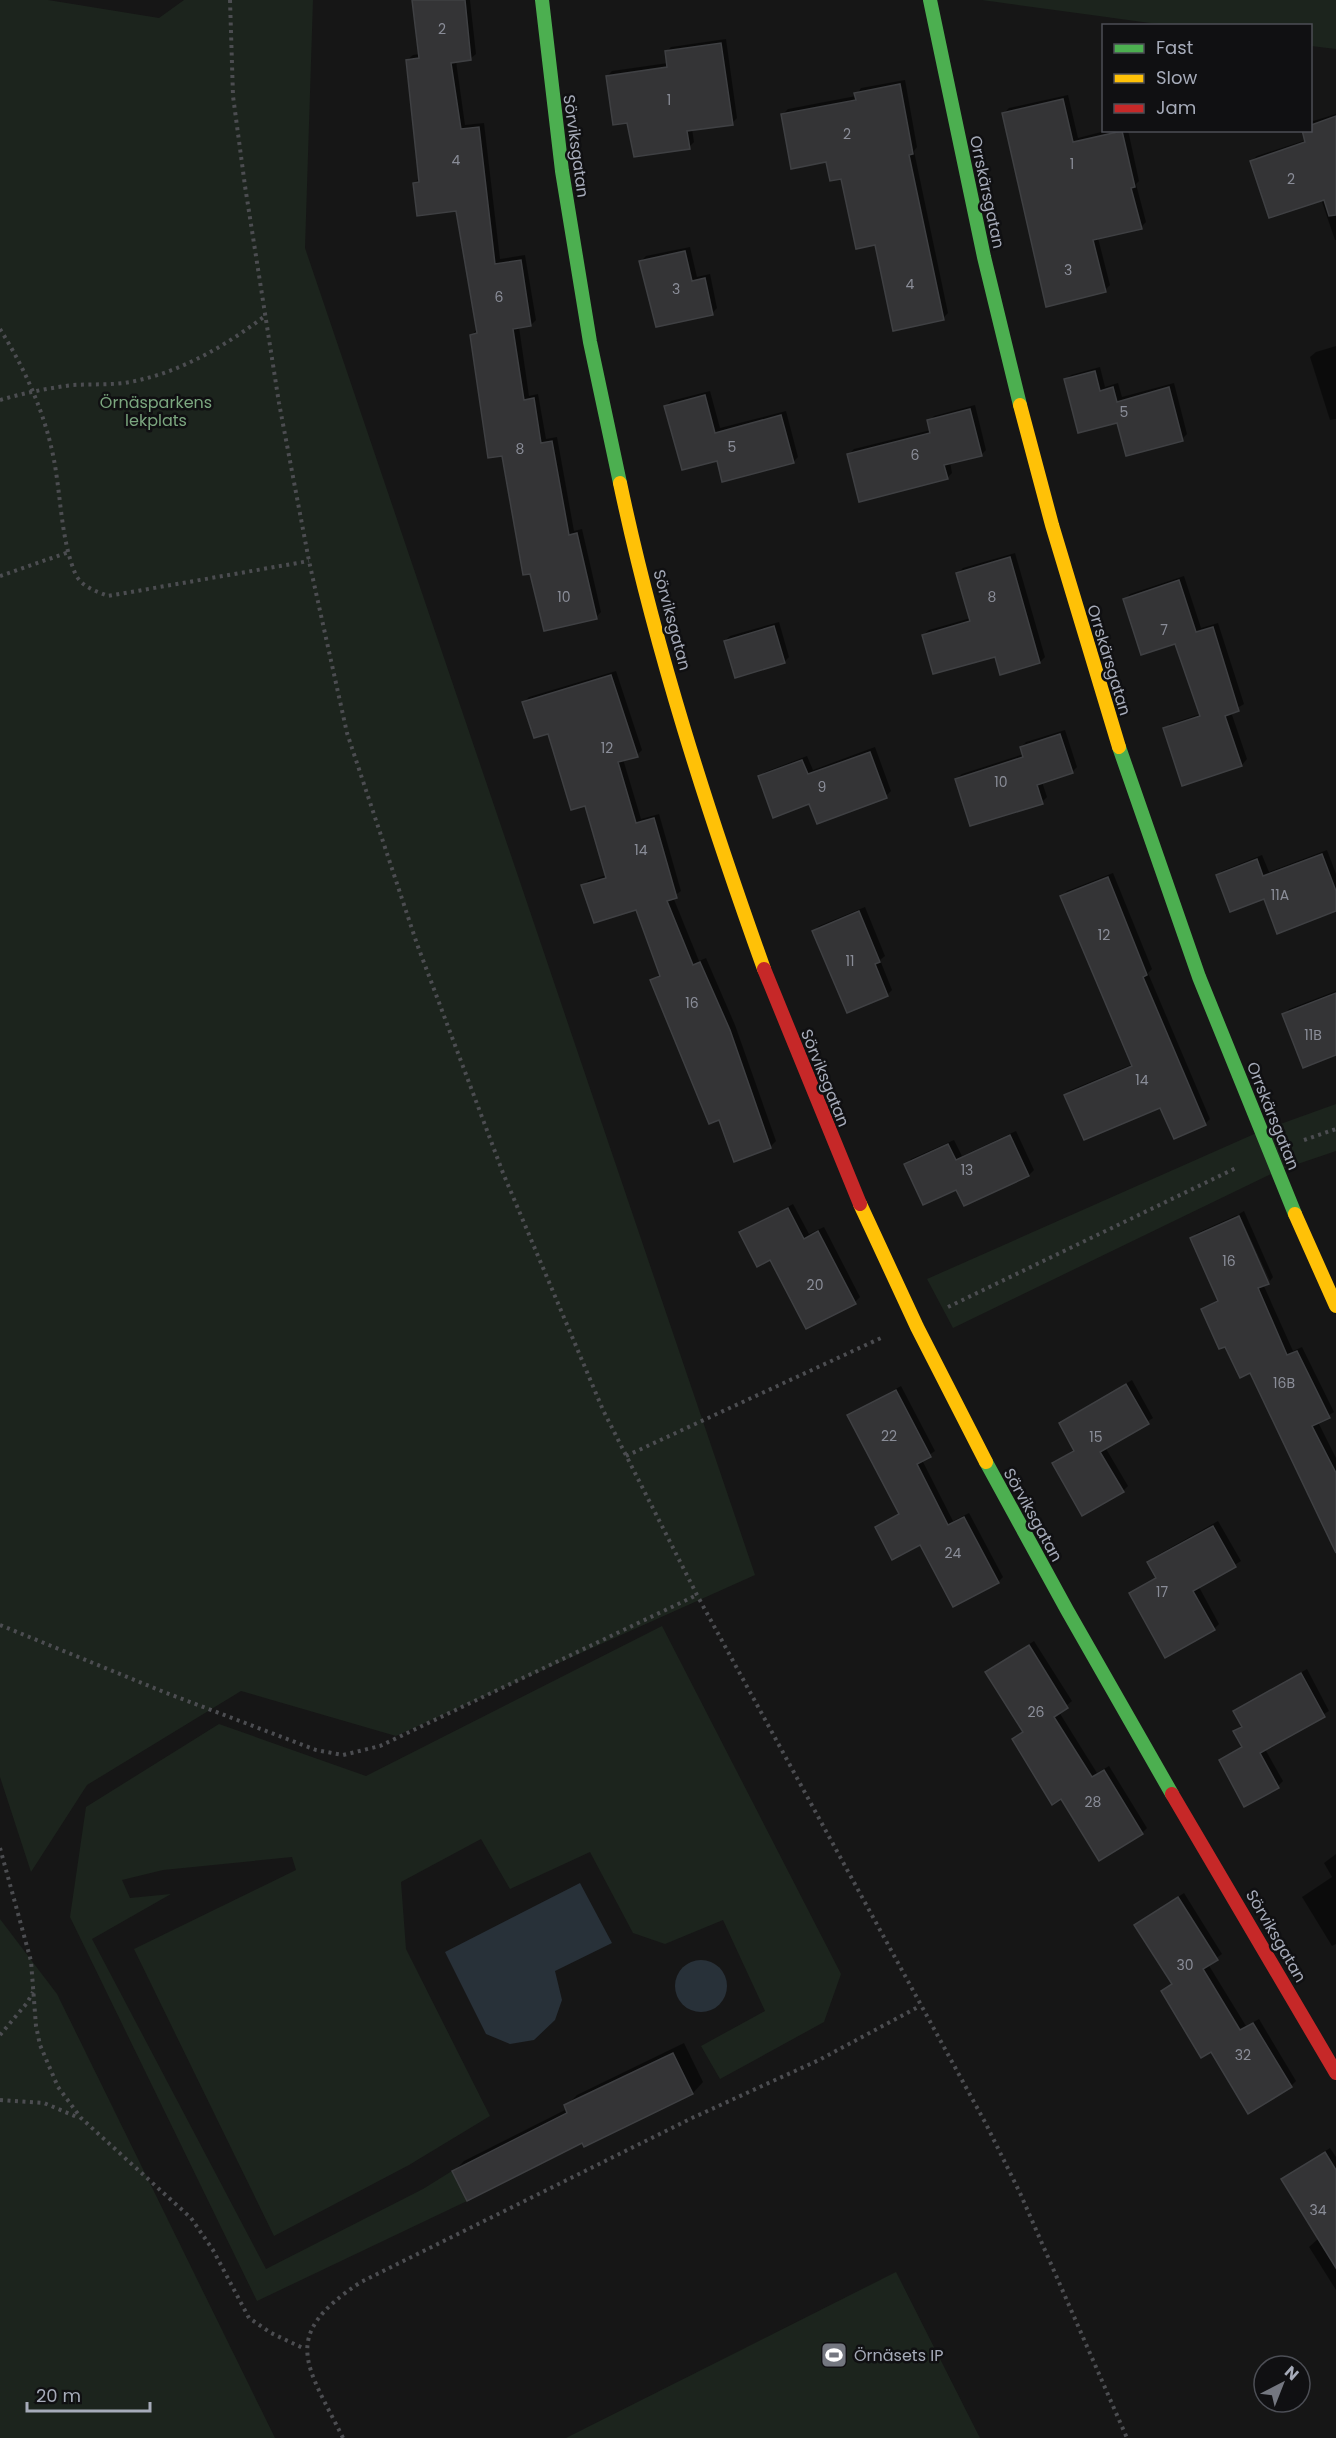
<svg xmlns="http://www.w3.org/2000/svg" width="1336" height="2438" font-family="Poppins,sans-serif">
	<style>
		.green { fill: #1c241d }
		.water { fill: #283139 }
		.shadow { fill: #0007 }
		.building { fill: #343436; stroke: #3f4043; stroke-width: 1.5 }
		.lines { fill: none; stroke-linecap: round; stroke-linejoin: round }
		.path { stroke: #4c4d51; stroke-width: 4; stroke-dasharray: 3 4.5; stroke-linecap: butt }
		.fast { stroke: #4caf50; stroke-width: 14 }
		.slow { stroke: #ffc107; stroke-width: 14 }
		.jam { stroke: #c62828; stroke-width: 14 }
		.labels { text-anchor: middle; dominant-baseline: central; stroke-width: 5; stroke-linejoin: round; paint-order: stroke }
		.number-label { font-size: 14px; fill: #8a8d98 }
		.street-label { font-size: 16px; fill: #a6abb9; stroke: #101012 }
		.park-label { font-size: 16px; fill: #7ba67f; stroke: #101012 }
		.poi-label { font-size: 16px; fill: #a6abb9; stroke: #101012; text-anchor: start }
	</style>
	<rect width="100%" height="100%" fill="#161616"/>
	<g class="green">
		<polygon points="0,0 48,0 159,18 184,0 313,0 305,248 755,1575 396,1736 241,1691 87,1785 31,1872 0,1777"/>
		<polygon points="982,0 1336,0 1336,49 1311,46 1310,26 1165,25"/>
		<polygon points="1336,1104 1336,1151 1277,1171 953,1328 927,1279 1261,1131"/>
		<polygon points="662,1626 841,1974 824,2022 720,2079 701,2046 765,2011 723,1920 665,1944 633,1933 590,1852 510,1889 481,1839 401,1882 406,1949 490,2116 409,2165 274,2236 134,1949 296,1870 292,1857 163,1870 122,1880 130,1898 171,1894 92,1939 266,2269 423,2189 452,2171 467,2201 257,2301 70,1917 86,1807 219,1724 366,1776"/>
		<polygon points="0,1919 57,1994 275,2438 0,2438"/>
		<polygon points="896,2272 980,2438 566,2438"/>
	</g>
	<g class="water">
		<polygon points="580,1883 612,1943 555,1971 562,2000 555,2020 534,2040 510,2044 486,2034 445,1952"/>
		<circle cx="701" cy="1986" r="26"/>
	</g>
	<g class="shadow">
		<polygon points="414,0 470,0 476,54 470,59 456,61 465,125 484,123 500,259 525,255 536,320 531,325 519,327 529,396 538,394 546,439 557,437 574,531 582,529 601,612 596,617 503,454 472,335 477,329 458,210 414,183 420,178 407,60 413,55 420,54"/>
		<polygon points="726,39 737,118 732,123 692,129 694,142 689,147 628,122 607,76 612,71 668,63 666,52 671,47"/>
		<polygon points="905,80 917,147 914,151 948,313 943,318 876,243 842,178 783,114 788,109 856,96 861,88"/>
		<polygon points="1068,95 1078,138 1109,130 1128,130 1139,181 1136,184 1146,222 1141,227 1098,238 1110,285 1105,290 1004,113 1009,108"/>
		<polygon points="1336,114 1336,240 1335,240 1321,199 1251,161 1257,156 1306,140 1310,122"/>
		<polygon points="690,247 697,277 710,274 717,308 712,313 640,262 646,256"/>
		<polygon points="1336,346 1336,419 1330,420 1310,357 1316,352"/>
		<polygon points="1100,367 1105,387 1118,383 1122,397 1174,383 1187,434 1182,439 1118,421 1065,380 1071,375"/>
		<polygon points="710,391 720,428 786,411 798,457 793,462 718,459 666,406 671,401"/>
		<polygon points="975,405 986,450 981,455 950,462 952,473 947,478 849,454 854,449 931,430 929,421 934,416"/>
		<polygon points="1015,553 1045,657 1040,662 996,655 923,635 929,630 971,618 958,573 963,568"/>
		<polygon points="1184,576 1201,628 1218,623 1244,704 1231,712 1247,759 1242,765 1183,784 1165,729 1170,724 1200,714 1176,642 1125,599 1130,594"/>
		<polygon points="779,622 789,657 784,662 725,641 730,636"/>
		<polygon points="616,671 642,750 637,755 623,759 641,819 659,814 681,891 673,897 699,961 706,958 735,1025 776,1141 771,1146 735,1160 719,1118 652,980 661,973 636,908 583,886 588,881 607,875 586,804 549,732 524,702 529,697"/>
		<polygon points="1065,730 1077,767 1072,772 1042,782 1047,797 1042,802 956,779 962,774 1024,754 1021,747 1026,742"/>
		<polygon points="875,747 891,791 886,796 810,802 760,777 765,772 807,756 813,770"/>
		<polygon points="1327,850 1336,874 1336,910 1217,876 1222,871 1262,855 1269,872"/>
		<polygon points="1113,873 1152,969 1148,973 1210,1119 1205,1124 1161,1106 1066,1095 1071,1090 1133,1064 1062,896 1067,891"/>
		<polygon points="865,907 885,956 880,960 892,990 887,995 813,931 819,926"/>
		<polygon points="1336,991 1336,1054 1284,1015 1289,1009"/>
		<polygon points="1016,1131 1034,1170 1029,1175 957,1188 906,1165 911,1159 954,1140 962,1156"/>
		<polygon points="793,1204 809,1234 824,1227 860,1297 855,1302 771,1258 741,1233"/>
		<polygon points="1244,1211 1273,1277 1270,1281 1239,1214"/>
		<polygon points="1237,1215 1268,1282 1263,1284 1293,1351 1302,1347 1334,1412 1318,1422 1336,1458 1336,1546 1251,1371 1226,1345 1203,1309 1219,1299 1191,1238 1197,1233"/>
		<polygon points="1132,1380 1153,1418 1105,1447 1128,1486 1123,1491 1054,1463 1075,1449 1060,1423"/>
		<polygon points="901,1386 935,1451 922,1460 953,1521 969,1513 1003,1577 998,1582 921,1543 877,1527 900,1513 849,1415"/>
		<polygon points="1218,1521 1241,1561 1199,1587 1219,1624 1214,1629 1131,1593 1157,1577 1148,1562 1154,1557"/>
		<polygon points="1034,1641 1072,1701 1059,1712 1097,1773 1109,1766 1147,1828 1142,1833 1062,1797 1013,1739 1024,1731 987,1672"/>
		<polygon points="1307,1669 1329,1711 1265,1749 1283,1781 1278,1786 1220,1760 1243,1746 1235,1731 1242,1725 1235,1711"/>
		<polygon points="1336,1854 1336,1944 1332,1946 1302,1897 1332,1877 1324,1863"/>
		<polygon points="1184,1893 1222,1954 1208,1964 1246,2026 1259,2019 1296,2081 1291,2086 1211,2049 1163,1991 1173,1983 1136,1925"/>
		<polygon points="684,2043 703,2082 693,2093 585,2145 583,2141 454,2171 464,2161 567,2109 566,2106 577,2095"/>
		<polygon points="1330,2148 1336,2157 1336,2290 1309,2247 1319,2238 1288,2175"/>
	</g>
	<g class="building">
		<polygon points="412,0 465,0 471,60 451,63 461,129 479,127 495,264 521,260 531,326 513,329 524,400 534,398 541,443 552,441 569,535 577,533 597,619 544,631 530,574 523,575 502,456 488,458 470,335 477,333 456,211 417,216 413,183 419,182 406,60 419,58"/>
		<polygon points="721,43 733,125 687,131 690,149 634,157 627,123 613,125 606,76 667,67 665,51"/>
		<polygon points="900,84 913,154 909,155 944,320 893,331 875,245 856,249 841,179 830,181 826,162 791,169 781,114 856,100 854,93"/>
		<polygon points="1063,99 1073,142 1122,131 1135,187 1131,188 1142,229 1093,240 1106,292 1046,307 1002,113"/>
		<polygon points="1336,116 1336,215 1329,216 1324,200 1269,218 1250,161 1305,142 1302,130 1311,130 1311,125"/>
		<polygon points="685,251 692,281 705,278 713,315 656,327 639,261"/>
		<polygon points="1095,371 1100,391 1113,387 1117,402 1169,387 1183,441 1126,456 1117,423 1078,433 1064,379"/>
		<polygon points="705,395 715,433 781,415 794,463 722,482 717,461 682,470 664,406"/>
		<polygon points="970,409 982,456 944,465 948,479 859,502 847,454 930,433 927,420"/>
		<polygon points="1010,557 1040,663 1000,675 995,657 933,674 922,635 970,621 956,573"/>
		<polygon points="1179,580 1196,632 1213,627 1239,711 1225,716 1242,766 1182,786 1163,728 1200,716 1175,644 1141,655 1123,599"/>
		<polygon points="774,626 785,663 735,678 724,641"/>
		<polygon points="611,675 638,757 618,762 636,823 654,818 677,898 667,901 693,965 700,962 730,1030 771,1148 734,1162 719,1120 709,1124 650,980 660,976 636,910 594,923 581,885 606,878 585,806 571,810 548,734 534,738 522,702"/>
		<polygon points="1060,734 1073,773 1037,785 1043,804 970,826 955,779 1023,757 1020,747"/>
		<polygon points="870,752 887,798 817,824 809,804 773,818 758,776 802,760 808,774"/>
		<polygon points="1322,854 1336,891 1336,911 1277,934 1264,899 1230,912 1216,875 1257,859 1263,876"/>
		<polygon points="1108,877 1147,975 1143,977 1206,1125 1174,1139 1160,1108 1084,1140 1064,1095 1132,1066 1060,896"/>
		<polygon points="859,911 880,962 875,964 888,996 847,1013 812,931"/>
		<polygon points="1336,993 1336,1055 1303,1068 1282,1014"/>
		<polygon points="1010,1135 1029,1176 964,1206 956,1190 923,1205 904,1164 948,1144 956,1160"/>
		<polygon points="788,1208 804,1239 818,1231 856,1304 806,1329 770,1260 757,1267 739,1232"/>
		<polygon points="1239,1216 1269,1284 1258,1288 1287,1355 1297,1351 1330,1418 1312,1426 1336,1473 1336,1553 1250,1373 1240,1378 1225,1347 1219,1349 1201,1309 1218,1301 1190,1238"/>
		<polygon points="1126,1384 1149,1424 1100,1452 1124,1492 1082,1516 1052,1463 1074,1451 1059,1423"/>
		<polygon points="896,1390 931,1457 917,1464 948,1525 964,1517 999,1583 953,1607 920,1545 892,1560 875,1527 899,1514 847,1415"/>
		<polygon points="1213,1526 1236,1567 1193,1591 1215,1630 1165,1658 1129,1593 1156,1578 1147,1562"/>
		<polygon points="1029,1645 1068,1708 1054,1717 1092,1777 1104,1770 1143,1834 1099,1861 1061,1799 1052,1805 1012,1739 1023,1732 985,1672"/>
		<polygon points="1301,1673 1325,1717 1260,1753 1279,1788 1244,1807 1219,1760 1242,1747 1233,1731 1242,1727 1233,1711"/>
		<polygon points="1178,1897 1218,1960 1203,1969 1240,2030 1253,2023 1292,2087 1248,2114 1211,2052 1201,2058 1161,1991 1172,1984 1134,1925"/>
		<polygon points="673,2053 693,2094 584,2147 582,2143 467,2201 452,2171 567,2113 564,2105"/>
		<polygon points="1325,2152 1336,2170 1336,2268 1281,2179"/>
	</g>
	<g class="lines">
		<g class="path">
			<polyline points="230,0 233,96 245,186 279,403 309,561 347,733 417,944 503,1173 603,1410 697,1595 986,2124 1020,2193 1127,2438"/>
			<path d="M0,329C25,369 45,413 54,460C61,497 61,539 75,573C81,587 96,591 108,596L309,561"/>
			<path d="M0,400C24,393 48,388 73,385C90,384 107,385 124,383C176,375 224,347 265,316"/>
			<polyline points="0,576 69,552"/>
			<polyline points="1304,1140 1336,1129"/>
			<polyline points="948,1307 1236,1168"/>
			<polyline points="626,1456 881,1338"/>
			<polyline points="0,1625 164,1692 316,1750 343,1755 380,1746 697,1595"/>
			<polyline points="0,1848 31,1961 36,2026 40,2045 58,2087 81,2118 191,2218 213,2250 249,2318 271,2333 305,2349"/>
			<polyline points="0,2035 27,2003 33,1992"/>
			<polyline points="0,2100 44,2103 77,2117"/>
			<path d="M343,2438C307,2365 278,2336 361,2282L692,2118L819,2060L920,2006"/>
		</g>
		<g class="fast">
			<polyline points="542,0 562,171 590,342 620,483"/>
			<polyline points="930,0 984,257 1020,405"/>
			<polyline points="1119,747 1199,977 1295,1214"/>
			<polyline points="986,1462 1067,1610 1172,1794"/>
		</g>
		<g class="slow">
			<polyline points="1020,405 1052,525 1119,747"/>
			<path d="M620,483C655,648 707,810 764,969"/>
			<polyline points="860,1204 917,1327 986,1462"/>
			<polyline points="1295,1214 1336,1306"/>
		</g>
		<g class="jam">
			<polyline points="764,969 860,1204"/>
			<polyline points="1172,1794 1336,2073"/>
		</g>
	</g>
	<defs>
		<symbol id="stadium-square" viewBox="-11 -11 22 22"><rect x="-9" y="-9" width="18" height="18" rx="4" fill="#747780" stroke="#101012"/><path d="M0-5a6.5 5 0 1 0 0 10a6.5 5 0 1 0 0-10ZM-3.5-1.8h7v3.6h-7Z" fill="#fff"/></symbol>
	</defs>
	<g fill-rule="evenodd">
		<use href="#stadium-square" x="819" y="2340" width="30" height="30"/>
	</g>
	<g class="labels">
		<g class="number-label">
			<text x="442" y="29">2</text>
			<text x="669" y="100">1</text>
			<text x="847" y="134">2</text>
			<text x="456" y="160">4</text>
			<text x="1072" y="164">1</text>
			<text x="1291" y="179">2</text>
			<text x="1068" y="270">3</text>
			<text x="910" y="284">4</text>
			<text x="676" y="289">3</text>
			<text x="499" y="297">6</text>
			<text x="1124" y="412">5</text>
			<text x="732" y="447">5</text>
			<text x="520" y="449">8</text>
			<text x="915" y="455">6</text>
			<text x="564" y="597">10</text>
			<text x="992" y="597">8</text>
			<text x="1164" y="630">7</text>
			<text x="607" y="748">12</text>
			<text x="1001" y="782">10</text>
			<text x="822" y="787">9</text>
			<text x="641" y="850">14</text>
			<text x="1280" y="895">11A</text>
			<text x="1104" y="935">12</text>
			<text x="850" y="961">11</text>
			<text x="692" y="1003">16</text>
			<text x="1313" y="1035">11B</text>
			<text x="1142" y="1080">14</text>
			<text x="967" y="1170">13</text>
			<text x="1229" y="1261">16</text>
			<text x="815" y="1285">20</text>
			<text x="1284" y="1383">16B</text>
			<text x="889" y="1436">22</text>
			<text x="1096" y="1437">15</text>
			<text x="953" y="1553">24</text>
			<text x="1162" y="1592">17</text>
			<text x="1036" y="1712">26</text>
			<text x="1093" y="1802">28</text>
			<text x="1185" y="1965">30</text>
			<text x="1243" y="2055">32</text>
			<text x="1318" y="2210">34</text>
		</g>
		<g class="street-label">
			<text transform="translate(576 146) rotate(82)">Sörviksgatan</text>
			<text transform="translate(987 192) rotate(78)">Orrskärsgatan</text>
			<text transform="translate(672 620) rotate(75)">Sörviksgatan</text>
			<text transform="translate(1109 660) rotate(73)">Orrskärsgatan</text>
			<text transform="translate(825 1078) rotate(68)">Sörviksgatan</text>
			<text transform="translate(1273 1116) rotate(68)">Orrskärsgatan</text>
			<text transform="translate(1033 1515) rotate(61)">Sörviksgatan</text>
			<text transform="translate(1276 1936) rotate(60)">Sörviksgatan</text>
		</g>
		<g class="park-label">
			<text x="156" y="402">Örnäsparkens<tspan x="156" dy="18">lekplats</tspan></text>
		</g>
		<g class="poi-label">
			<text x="854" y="2355">Örnäsets IP</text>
		</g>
	</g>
	<rect x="1102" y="24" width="210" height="108" fill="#101012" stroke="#4c4e55" stroke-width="1.5"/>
	<rect x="1114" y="44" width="30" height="9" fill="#4caf50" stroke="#4c4e55" stroke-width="1.5"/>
	<text x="1156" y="54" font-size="18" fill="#a6abb9">Fast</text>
	<rect x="1114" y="74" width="30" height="9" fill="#ffc107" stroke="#4c4e55" stroke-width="1.5"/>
	<text x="1156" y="84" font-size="18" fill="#a6abb9">Slow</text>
	<rect x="1114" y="104" width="30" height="9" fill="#c62828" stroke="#4c4e55" stroke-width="1.5"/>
	<text x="1156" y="114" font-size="18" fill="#a6abb9">Jam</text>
	<g transform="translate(1282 2384) rotate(42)"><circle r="28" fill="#101012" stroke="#4c4e55" stroke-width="1.5"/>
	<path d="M0-4.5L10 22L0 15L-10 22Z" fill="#747780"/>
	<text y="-9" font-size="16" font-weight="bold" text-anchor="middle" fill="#a6abb9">N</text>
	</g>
	<path d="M27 2402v9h123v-9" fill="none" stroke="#a6abb9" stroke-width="3"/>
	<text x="36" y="2402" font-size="18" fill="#a6abb9" stroke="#101012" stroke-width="4.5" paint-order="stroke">20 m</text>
</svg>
